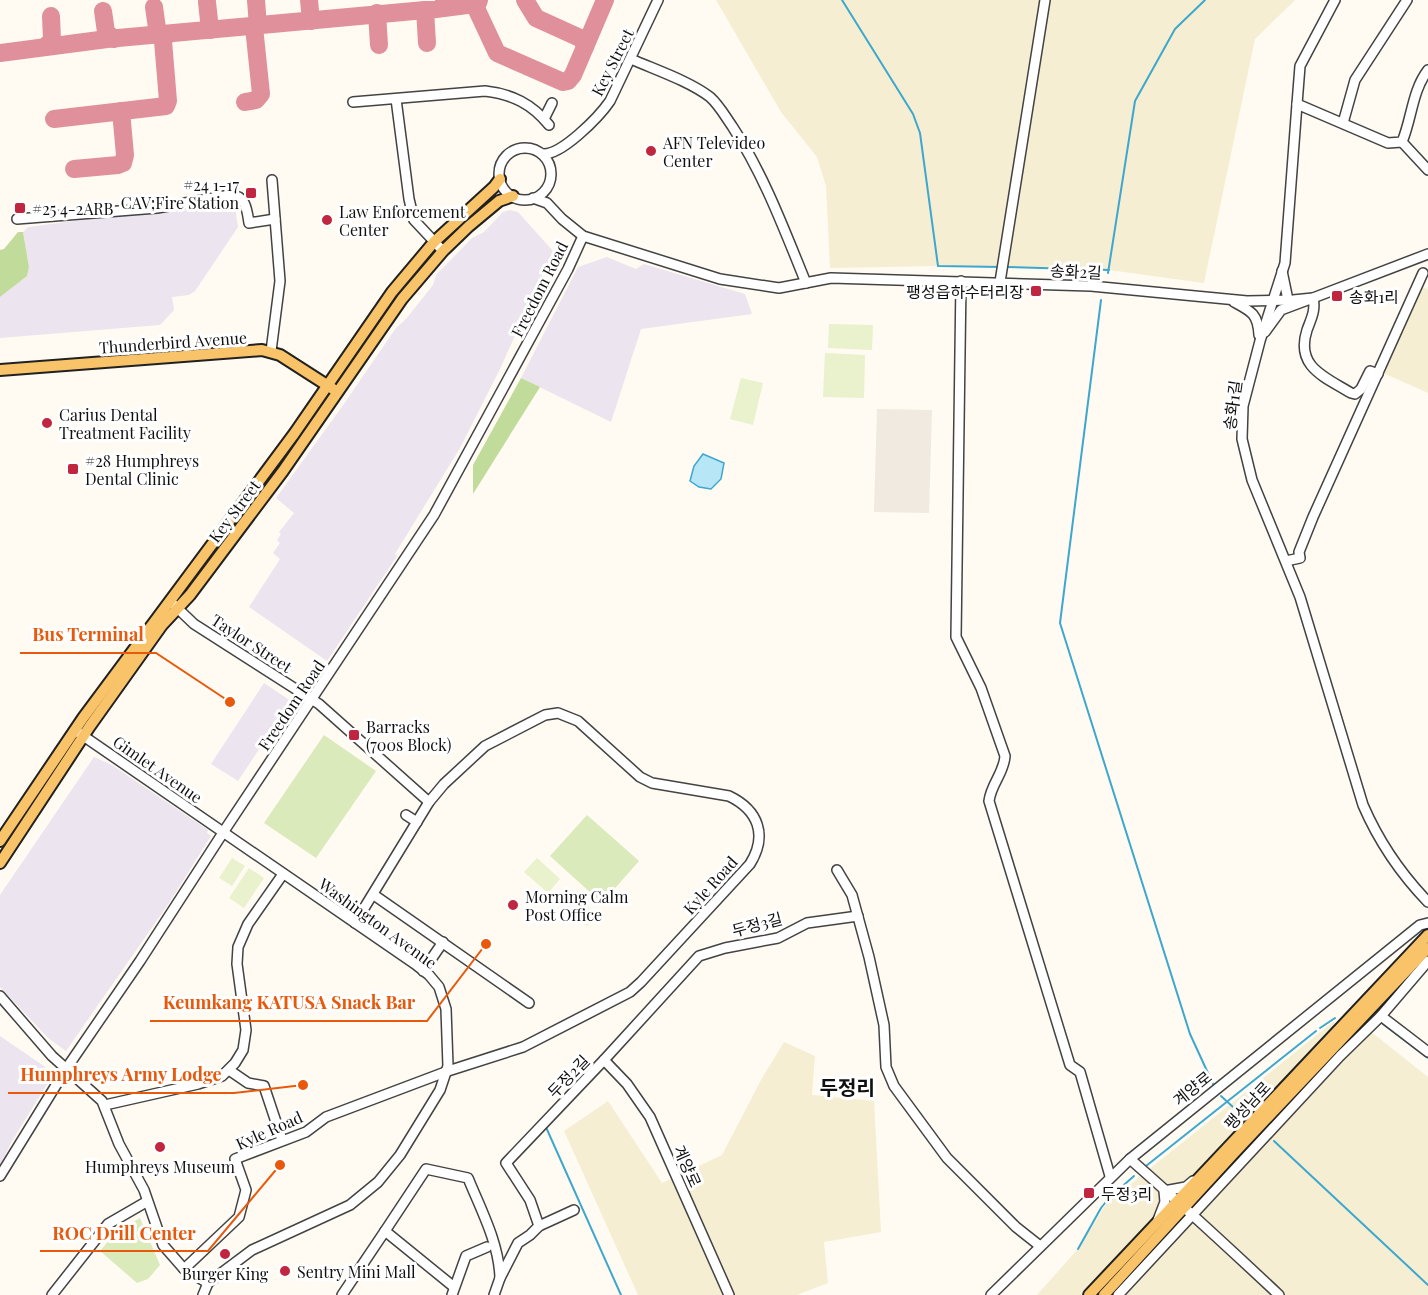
<svg xmlns="http://www.w3.org/2000/svg" width="1428" height="1295" font-family="'Playfair Display','Noto Sans KR',serif">
	<style>
		.industrial { fill: #ece4ee }
		.farmland { fill: #f5eed2 }
		.green { fill: #daeabb }
		.forest { fill: #c0db9a }
		.pitch { fill: #e9f1cd }
		.plaza { fill: #f0eae0 }
		.water { fill: #b7e7f7; stroke: #3da7ce; stroke-width: 1.5 }
		.lines { fill: none; stroke-linecap: round; stroke-linejoin: round }
		.stream { stroke: #3da7ce; stroke-width: 2 }
		.taxiway { stroke: #e0909a; stroke-width: 18 }
		.minor-casing { stroke: #434343; stroke-width: 12 }
		.major-casing { stroke: #212121; stroke-width: 14 }
		.minor { stroke: #fff; stroke-width: 9 }
		.major { stroke: #f8c369; stroke-width: 10 }
		.poi-dot { fill: #c12641; stroke: #fff; stroke-width: 2 }
		.labels { text-anchor: middle; dominant-baseline: central; stroke-width: 6; stroke-linejoin: round; paint-order: stroke }
		.street-label { font-size: 16px; fill: #101010; stroke: #fff }
		.poi-label { font-size: 16px; fill: #101010; stroke: #fff; text-anchor: start }
		.quarter-label { font-size: 20px; font-weight: bold; fill: #101010; stroke: #fff }
		.leader { fill: none; stroke: #e8590c; stroke-width: 2 }
		.callout-dot { fill: #e8590c; stroke: #fff; stroke-width: 2 }
		.callout-label { font-size: 18px; text-anchor: middle; font-weight: bold; fill: #e8590c; stroke: #fff; stroke-width: 6; stroke-linejoin: round; paint-order: stroke }
	</style>
	<rect width="100%" height="100%" fill="#fffbf2"/>
	<g class="industrial">
		<polygon points="234,200 238,227 195,291 189,295 172,297 174,310 160,325 0,338 0,297 27,276 29,267 23,232 28,227"/>
		<polygon points="510,210 518,212 553,251 500,369 460,448 395,554 397,556 327,661 249,607 280,559 273,553 280,543 277,540 281,534 279,532 294,513 276,498 341,408 396,328 406,319 433,285 436,275 472,238 484,232 503,212"/>
		<polygon points="607,257 636,269 644,264 745,294 752,314 641,329 611,422 521,378 578,267"/>
		<polygon points="264,683 291,701 238,781 211,764"/>
		<polygon points="94,757 112,765 208,830 207,833 211,836 169,903 66,1051 48,1038 0,987 0,895"/>
		<polygon points="0,1036 54,1073 12,1141 0,1166"/>
	</g>
	<g class="farmland">
		<polygon points="716,0 1295,0 1255,39 1204,283 1109,270 938,266 830,268 826,186 817,157 781,112"/>
		<polygon points="1419,286 1428,289 1428,393 1381,372"/>
		<polygon points="1333,1022 1350,1028 1365,1027 1428,1077 1428,1295 1037,1295 1077,1250 1107,1203"/>
		<polygon points="784,1042 815,1056 812,1095 874,1101 881,1232 824,1242 828,1283 797,1295 638,1295 564,1131 608,1101 662,1183 722,1155 761,1080"/>
	</g>
	<g class="green">
		<polygon points="324,735 376,771 316,858 264,823"/>
		<polygon points="587,815 639,861 602,903 550,856"/>
		<polygon points="140,1218 160,1265 148,1279 137,1283 100,1251 116,1232"/>
	</g>
	<g class="forest">
		<polygon points="18,232 23,232 29,267 27,276 0,297 0,250 4,249"/>
		<polygon points="521,378 540,387 473,494 473,465"/>
	</g>
	<g class="pitch">
		<polygon points="829,324 873,325 872,350 828,348"/>
		<polygon points="825,353 865,355 864,398 823,397"/>
		<polygon points="741,378 763,383 753,425 730,419"/>
		<polygon points="232,858 245,866 232,886 219,878"/>
		<polygon points="537,858 560,879 548,893 524,872"/>
		<polygon points="249,868 264,878 244,908 229,898"/>
		<polygon points="580,900 597,915 587,926 570,911"/>
	</g>
	<polygon class="plaza" points="877,409 932,410 929,513 874,512"/>
	<polygon class="water" points="703,454 724,463 721,479 711,489 699,487 690,481 694,466"/>
	<g class="lines">
		<g class="stream">
			<polyline points="842,0 913,114 920,133 938,266 1001,267"/>
			<polyline points="1006,267 1109,270"/>
			<polyline points="1108,273 1135,101 1175,29 1205,0"/>
			<polyline points="1101,300 1060,623 1190,1034 1213,1084"/>
			<polyline points="1383,1024 1428,1058"/>
			<polyline points="1320,1028 1335,1018"/>
			<polyline points="1221,1096 1245,1118"/>
			<polyline points="545,1125 621,1295"/>
			<polyline points="1274,1141 1428,1285"/>
			<polyline points="1146,1166 1316,1031"/>
			<polyline points="1078,1249 1101,1208 1109,1198 1134,1176"/>
		</g>
		<g class="taxiway">
			<polyline points="256,0 258,26"/>
			<polyline points="309,0 311,21"/>
			<polyline points="479,0 476,8 497,53 563,82 568,81 573,75 605,0"/>
			<polyline points="525,0 536,18 580,38 584,43 585,47"/>
			<polyline points="207,2 210,30"/>
			<polyline points="154,7 158,35"/>
			<polyline points="425,10 427,43"/>
			<polyline points="103,11 106,32 114,39"/>
			<polyline points="377,13 379,45"/>
			<polyline points="45,47 52,40 51,16"/>
			<polyline points="0,53 107,39 436,9 467,5 478,0"/>
			<polyline points="245,102 256,100 261,94 254,27"/>
			<polyline points="54,119 166,106 168,101 163,41 167,34"/>
			<polyline points="74,169 118,165 123,163 125,155 121,111"/>
		</g>
		<defs>
			<g id="minor">
				<path d="M631,59C656,70 689,81 710,97C719,105 725,116 732,126C764,175 784,229 806,283"/>
				<path d="M1428,70C1412,91 1412,118 1402,142L1388,143L1297,104L1285,263L1260,341L1243,406L1242,439L1252,480L1300,597L1363,805C1379,842 1400,873 1428,902"/>
				<polyline points="396,99 409,199 414,220 443,251"/>
				<path d="M353,102L485,91C512,94 532,104 549,125"/>
				<polyline points="1297,104 1300,66 1335,0"/>
				<polyline points="544,119 552,103"/>
				<polyline points="1343,123 1355,80 1407,0"/>
				<polyline points="1402,142 1428,170"/>
				<circle cx="525" cy="174" r="26"/>
				<path d="M542,154C561,156 599,117 610,101L658,0"/>
				<polyline points="533,198 547,203 562,219 583,236 720,279 779,288 831,278 1091,286 1247,301 1293,300 1313,298 1428,254"/>
				<path d="M17,219L157,208L230,195C246,195 247,210 249,223L275,219"/>
				<polyline points="1282,271 1288,300"/>
				<path d="M961,281L956,637L981,688L1005,756C1004,773 991,784 989,801L1070,1065L1080,1072L1110,1176"/>
				<polyline points="1000,282 1045,0"/>
				<path d="M1234,302C1251,311 1258,314 1259,335"/>
				<path d="M1265,332L1281,310L1313,298C1316,310 1311,319 1307,330C1295,367 1325,377 1351,393L1355,394L1361,389L1370,371L1378,374"/>
				<polyline points="271,351 280,281 272,180"/>
				<polyline points="1286,561 1300,558 1299,552 1313,517 1423,273"/>
				<polyline points="173,604 194,624 319,704 429,802"/>
				<polyline points="79,733 415,964 429,975 439,987 446,1009 448,1066 440,1090 400,1155 378,1182 350,1205 252,1250 208,1283"/>
				<polyline points="406,815 417,822"/>
				<polyline points="837,870 852,895 869,957 884,1025 886,1067 894,1086 947,1158 1016,1227 1040,1246"/>
				<polyline points="374,895 529,1003"/>
				<polyline points="423,971 443,942"/>
				<polyline points="0,996 52,1056 102,1101 119,1144 144,1190 163,1245 184,1269 208,1283"/>
				<polyline points="1381,1016 1428,1052"/>
				<polyline points="604,1060 627,1084 650,1117 729,1295"/>
				<polyline points="229,1070 248,1083 264,1086 282,1140"/>
				<polyline points="105,1105 198,1084 222,1076 235,1063 243,1050 246,1030 237,964 238,947 248,924 283,874"/>
				<path d="M1130,1159C1180,1203 1230,1249 1279,1295"/>
				<polyline points="0,1176 66,1069 140,961 228,825 434,515 568,269 583,236"/>
				<polyline points="1158,1220 1165,1202 1164,1191 1186,1187 1193,1181"/>
				<polyline points="539,1226 530,1200 506,1163 604,1060 699,956 725,948 778,938 807,923 858,916"/>
				<path d="M385,1231L426,1169L468,1178C481,1210 499,1243 500,1278"/>
				<path d="M184,1269L239,1217L246,1190L235,1159L306,1132L326,1117L448,1071L523,1047L630,992L641,982L750,864C768,835 758,810 729,796L652,783L640,777L578,721L558,713L545,715L485,746L444,784L429,802L355,923"/>
				<polyline points="52,1295 108,1224 146,1202"/>
				<polyline points="203,1295 208,1283"/>
				<polyline points="342,1295 385,1231 454,1287"/>
				<polyline points="452,1295 466,1256 487,1247"/>
				<polyline points="494,1295 500,1278 518,1243 530,1235 539,1226 574,1210"/>
				<polyline points="991,1295 1130,1159 1420,925 1428,923"/>
				<polyline points="1118,1295 1340,1056 1381,1016 1428,961"/>
			</g>
			<g id="major">
				<polyline points="0,370 262,350 280,355 333,389"/>
				<polyline points="0,841 83,718 294,434 392,292 434,242 494,187 500,179"/>
				<polyline points="0,863 90,726 162,625 190,595 283,471 402,299 443,251 469,226 499,201 513,196"/>
				<polyline points="1089,1295 1428,935"/>
				<polyline points="1104,1295 1234,1153 1428,948"/>
			</g>
		</defs>
		<use href="#minor" class="minor-casing"/>
		<use href="#major" class="major-casing"/>
		<use href="#minor" class="minor"/>
		<use href="#major" class="major"/>
	</g>
	<g class="poi-dot">
		<circle cx="651" cy="151" r="6"/>
		<rect x="245" y="187" width="12" height="12" rx="3"/>
		<rect x="14" y="202" width="12" height="12" rx="3"/>
		<circle cx="327" cy="220" r="6"/>
		<rect x="1030" y="285" width="12" height="12" rx="3"/>
		<rect x="1331" y="290" width="12" height="12" rx="3"/>
		<circle cx="47" cy="423" r="6"/>
		<rect x="67" y="463" width="12" height="12" rx="3"/>
		<rect x="348" y="729" width="12" height="12" rx="3"/>
		<circle cx="513" cy="905" r="6"/>
		<circle cx="160" cy="1147" r="6"/>
		<rect x="1083" y="1187" width="12" height="12" rx="3"/>
		<circle cx="225" cy="1254" r="6"/>
		<circle cx="285" cy="1271" r="6"/>
	</g>
	<g class="labels">
		<g class="street-label">
			<text transform="translate(612 62) rotate(-63)">Key Street</text>
			<text transform="translate(1076 271) rotate(3)">송화2길</text>
			<text transform="translate(539 289) rotate(-63)">Freedom Road</text>
			<text transform="translate(173 342) rotate(-4)">Thunderbird Avenue</text>
			<text transform="translate(1232 405) rotate(-82)">송화1길</text>
			<text transform="translate(234 511) rotate(-53)">Key Street</text>
			<text transform="translate(252 643) rotate(33)">Taylor Street</text>
			<text transform="translate(291 705) rotate(-56)">Freedom Road</text>
			<text transform="translate(158 769) rotate(35)">Gimlet Avenue</text>
			<text transform="translate(710 885) rotate(-48)">Kyle Road</text>
			<text transform="translate(378 923) rotate(36)">Washington Avenue</text>
			<text transform="translate(757 924) rotate(-15)">두정3길</text>
			<text transform="translate(568 1076) rotate(-46)">두정2길</text>
			<text transform="translate(1192 1088) rotate(-39)">계양로</text>
			<text transform="translate(1247 1105) rotate(-47)">팽성남로</text>
			<text transform="translate(269 1130) rotate(-24)">Kyle Road</text>
			<text transform="translate(688 1166) rotate(66)">계양로</text>
		</g>
		<g class="poi-label">
			<text x="663" y="142">AFN Televideo<tspan x="663" dy="18">Center</tspan></text>
			<text x="239" y="184" text-anchor="end">#24 1-17<tspan x="239" dy="18">CAV;Fire Station</tspan></text>
			<text x="32" y="208">#25 4-2ARB</text>
			<text x="339" y="211">Law Enforcement<tspan x="339" dy="18">Center</tspan></text>
			<text x="1024" y="291" text-anchor="end">팽성읍하수터리장</text>
			<text x="1349" y="296">송화1리</text>
			<text x="59" y="414">Carius Dental<tspan x="59" dy="18">Treatment Facility</tspan></text>
			<text x="85" y="460">#28 Humphreys<tspan x="85" dy="18">Dental Clinic</tspan></text>
			<text x="366" y="726">Barracks<tspan x="366" dy="18">(700s Block)</tspan></text>
			<text x="525" y="896">Morning Calm<tspan x="525" dy="18">Post Office</tspan></text>
			<text x="160" y="1166" text-anchor="middle">Humphreys Museum</text>
			<text x="1101" y="1193">두정3리</text>
			<text x="297" y="1271">Sentry Mini Mall</text>
			<text x="225" y="1273" text-anchor="middle">Burger King</text>
		</g>
		<g class="quarter-label">
			<text x="847" y="1086">두정리</text>
		</g>
	</g>
	<path class="leader" d="M230 702L156 653H20M486 944L427 1021H150M303 1085L234 1093H8M280 1165L208 1251H40"/>
	<g class="callout-dot">
		<circle cx="230" cy="702" r="6"/>
		<circle cx="486" cy="944" r="6"/>
		<circle cx="303" cy="1085" r="6"/>
		<circle cx="280" cy="1165" r="6"/>
	</g>
	<g class="callout-label">
		<text x="88" y="641">Bus Terminal</text>
		<text x="289" y="1009">Keumkang KATUSA Snack Bar</text>
		<text x="121" y="1081">Humphreys Army Lodge</text>
		<text x="124" y="1240">ROC Drill Center</text>
	</g>
</svg>
